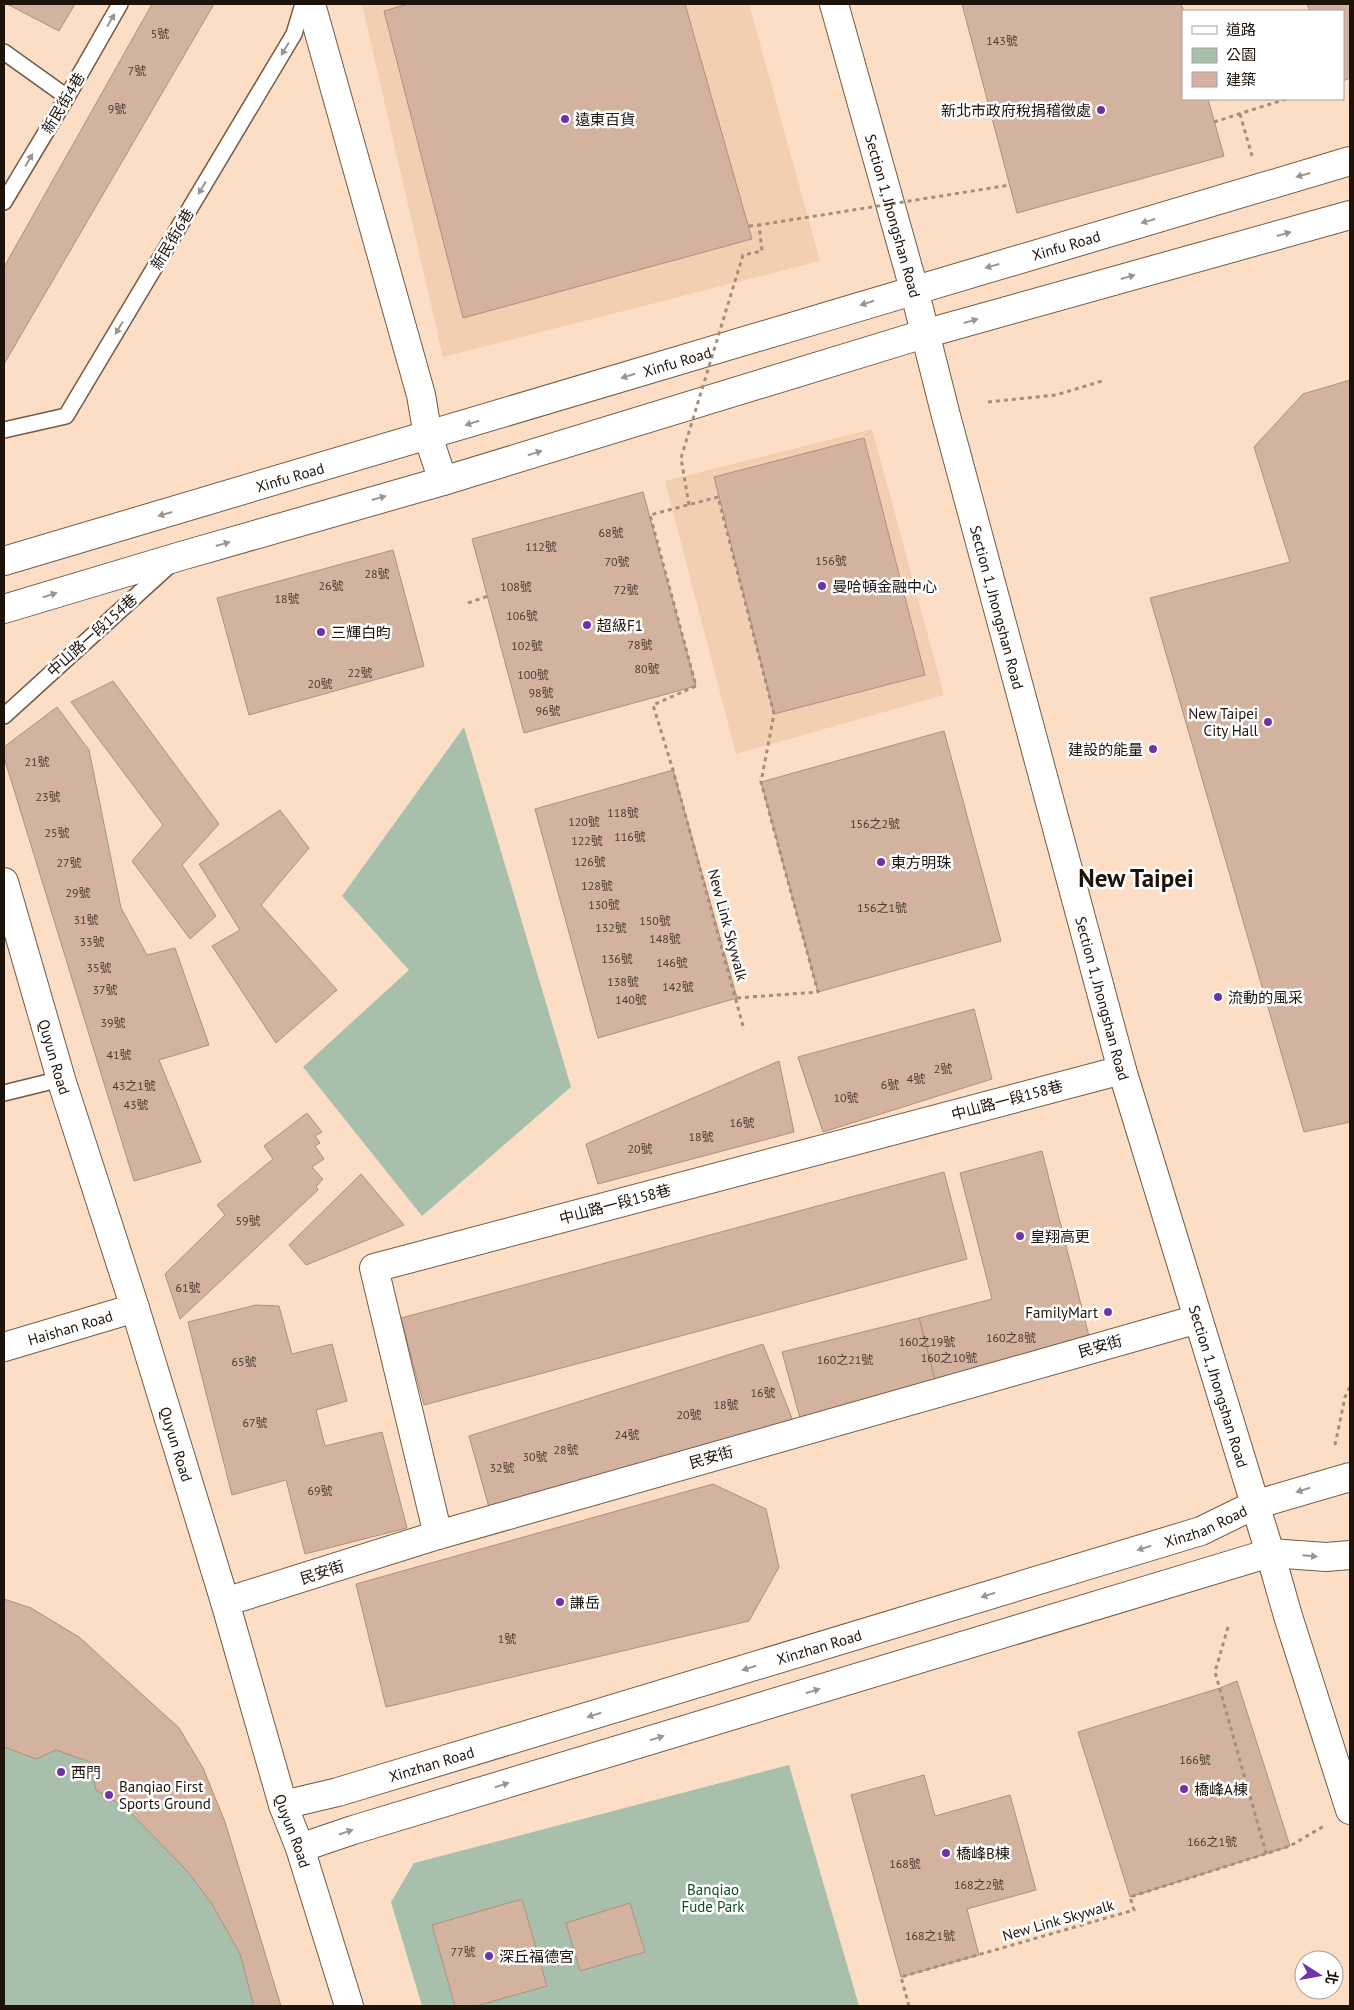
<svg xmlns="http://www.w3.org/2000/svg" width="1354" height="2010" font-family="'PT Sans','Noto Sans TC',sans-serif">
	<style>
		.built { fill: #f3cfb1 }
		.green { fill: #a8c0ab }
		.building { fill: #d4b2a0; stroke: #b08f7e }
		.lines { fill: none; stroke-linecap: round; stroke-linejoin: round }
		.lane-casing { stroke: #745b45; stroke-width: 18 }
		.street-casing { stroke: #745b45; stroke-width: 30 }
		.secondary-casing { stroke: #745b45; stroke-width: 30 }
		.path { stroke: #a48f7c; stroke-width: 3; stroke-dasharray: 4 4; stroke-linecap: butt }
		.lane { stroke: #fff; stroke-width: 15 }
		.street { stroke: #fff; stroke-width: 28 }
		.secondary { stroke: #fff; stroke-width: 28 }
		.path-bridge { stroke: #a48f7c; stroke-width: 3; stroke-dasharray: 4 4; stroke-linecap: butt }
		.oneway { fill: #999591 }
		.poi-dot { fill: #7032a8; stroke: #fff; stroke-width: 2 }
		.labels { text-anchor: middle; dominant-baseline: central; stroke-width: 5; stroke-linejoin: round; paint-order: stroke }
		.number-label { font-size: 12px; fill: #4b3b30 }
		.street-label { font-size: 15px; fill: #1d130a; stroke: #fff }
		.poi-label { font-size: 15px; fill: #1d130a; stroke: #fff; text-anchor: start }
		.park-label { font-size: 15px; fill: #0f4f23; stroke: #fff }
		.town-label { font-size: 25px; font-weight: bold; fill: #1d130a; stroke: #fff }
	</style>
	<rect width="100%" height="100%" fill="#fbdec5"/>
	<g class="built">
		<polygon points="362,4 749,4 820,261 443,357"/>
		<polygon points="872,429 944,695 736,754 665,481"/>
	</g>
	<g class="green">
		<polygon points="464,727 571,1087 422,1216 303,1067 409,970 342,896"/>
		<polygon points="4,1599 31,1608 79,1637 179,1728 203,1768 225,1822 281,2006 4,2006"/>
		<polygon points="789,1765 859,2006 422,2006 391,1902 414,1863"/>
	</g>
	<g class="building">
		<polygon points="7,4 75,4 59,31"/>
		<polygon points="152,4 214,4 4,364 4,267"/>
		<polygon points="408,4 685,4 752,239 463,318 384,11"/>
		<polygon points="962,4 1181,4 1184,11 1183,99 1208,99 1224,156 1017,213"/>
		<polygon points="1307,4 1350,4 1350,78 1343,81 1343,11 1310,11"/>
		<polygon points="1350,380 1350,1122 1304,1132 1150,598 1290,562 1254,447 1303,394"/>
		<polygon points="864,438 925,675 774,714 714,477"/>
		<polygon points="643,492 696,686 524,733 472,539"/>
		<polygon points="393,550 424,666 249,715 217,598"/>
		<polygon points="113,681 219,824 182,865 216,916 190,939 132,861 163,825 71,702"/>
		<polygon points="57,707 89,750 121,908 147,955 175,948 209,1045 159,1060 201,1162 134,1181 4,757 4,747"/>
		<polygon points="944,731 1001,941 818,992 761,782"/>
		<polygon points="673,770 737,998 598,1038 535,809"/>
		<polygon points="280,810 309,848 261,905 337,990 276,1043 212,946 240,930 199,864"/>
		<polygon points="974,1009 992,1079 823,1132 798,1057"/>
		<polygon points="779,1061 794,1132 598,1184 586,1144"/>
		<polygon points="307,1113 322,1132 315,1136 320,1143 315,1146 324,1159 312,1167 323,1179 316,1187 318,1190 180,1319 165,1274 225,1215 217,1205 273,1159 264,1146"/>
		<polygon points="1042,1151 1090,1340 935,1380 919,1318 992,1299 960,1173"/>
		<polygon points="944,1172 967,1259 424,1405 401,1318"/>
		<polygon points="361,1174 404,1225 306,1265 289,1245"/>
		<polygon points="256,1305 279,1306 292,1354 332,1344 347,1401 316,1410 325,1446 382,1432 407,1528 305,1554 286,1480 232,1495 188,1322"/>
		<polygon points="919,1318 935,1380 800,1418 782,1352"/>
		<polygon points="763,1344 793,1421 490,1511 469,1436"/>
		<polygon points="713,1484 766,1509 779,1567 749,1621 386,1707 356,1584"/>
		<polygon points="4,1599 31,1608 79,1637 179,1728 203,1768 225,1822 281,2006 254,2006 240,1954 212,1904 188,1872 126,1808 96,1790 90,1762 56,1750 36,1759 4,1747"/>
		<polygon points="1237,1681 1290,1846 1130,1897 1078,1732 1220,1688"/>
		<polygon points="924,1775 935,1816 1010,1795 1036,1890 967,1909 979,1955 901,1977 851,1795"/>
		<polygon points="522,1899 547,1986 476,2006 455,2006 432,1925"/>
		<polygon points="630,1903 645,1952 580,1971 566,1923"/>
	</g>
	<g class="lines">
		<defs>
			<g id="lane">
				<polyline points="4,52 67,97"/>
				<polyline points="4,202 67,97 120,4"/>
				<polyline points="4,430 66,416 294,34 303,4"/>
				<polyline points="4,716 171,564"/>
				<polyline points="4,1093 61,1079"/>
			</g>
			<g id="street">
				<polyline points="311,4 421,395 428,436 443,481"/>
				<path id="s1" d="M4,1347L135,1308"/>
				<polyline points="438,1535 374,1268 1122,1070"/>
				<polyline points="225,1602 438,1535 1198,1319"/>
			</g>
			<g id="secondary">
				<path id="s2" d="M834,4L914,289L945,412L1122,1070L1270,1553L1288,1616L1350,1810"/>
				<path id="s3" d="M4,561C453,430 901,293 1350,161"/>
				<polyline points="4,609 181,556 443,481 924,334 1350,215"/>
				<path id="s4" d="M4,882L61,1079L135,1308L225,1602L283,1805L300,1848L349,2006"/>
				<path id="s5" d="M283,1805L338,1792L1201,1531L1254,1505L1350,1477"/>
				<polyline points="300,1848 353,1830 1270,1553 1326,1557 1350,1555"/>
			</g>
		</defs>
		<use href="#lane" class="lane-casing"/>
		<use href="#street" class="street-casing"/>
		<use href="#secondary" class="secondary-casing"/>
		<g class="path">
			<polyline points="1240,114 1252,156"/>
			<polyline points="1214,122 1286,99"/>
			<polyline points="749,226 759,225"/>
			<polyline points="988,402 1056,395 1102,381"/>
			<polyline points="468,603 488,596"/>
			<polyline points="737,998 818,992 761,782 774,714 718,497 650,515 696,686 653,705 673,770 743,1026"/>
			<polyline points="1335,1445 1345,1397 1350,1387"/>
			<polyline points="1228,1627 1215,1672 1266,1853"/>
			<polyline points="909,2006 901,1977 1134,1910 1130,1897 1290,1846 1324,1826"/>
		</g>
		<use href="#lane" class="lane"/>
		<use href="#street" class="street"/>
		<use href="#secondary" class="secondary"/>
		<polyline class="path-bridge" points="689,505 681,458 743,255 762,251 759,225 1010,185"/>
	</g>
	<defs><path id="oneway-solid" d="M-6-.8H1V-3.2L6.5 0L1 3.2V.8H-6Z" transform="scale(1.25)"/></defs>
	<g class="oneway">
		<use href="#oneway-solid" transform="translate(111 20) rotate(-60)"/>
		<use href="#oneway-solid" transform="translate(285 49) rotate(121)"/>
		<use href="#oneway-solid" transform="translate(29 160) rotate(-59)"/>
		<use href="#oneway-solid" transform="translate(1303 175) rotate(164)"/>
		<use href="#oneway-solid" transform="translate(202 188) rotate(121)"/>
		<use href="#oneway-solid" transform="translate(1148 221) rotate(164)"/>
		<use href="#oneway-solid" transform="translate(1284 234) rotate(-16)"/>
		<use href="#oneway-solid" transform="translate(992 266) rotate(164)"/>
		<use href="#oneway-solid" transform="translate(1128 277) rotate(-16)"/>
		<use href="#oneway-solid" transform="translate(867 303) rotate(163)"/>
		<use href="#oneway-solid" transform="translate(971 321) rotate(-16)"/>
		<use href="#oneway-solid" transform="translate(119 328) rotate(121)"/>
		<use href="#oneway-solid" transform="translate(628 376) rotate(163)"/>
		<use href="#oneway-solid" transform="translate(472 423) rotate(163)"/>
		<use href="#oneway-solid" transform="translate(535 453) rotate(-17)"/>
		<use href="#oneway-solid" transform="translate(379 498) rotate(-16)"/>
		<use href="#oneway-solid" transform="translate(165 514) rotate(164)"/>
		<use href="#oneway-solid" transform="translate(223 544) rotate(-16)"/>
		<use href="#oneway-solid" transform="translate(50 595) rotate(-17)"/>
		<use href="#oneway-solid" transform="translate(1303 1490) rotate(163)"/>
		<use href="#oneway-solid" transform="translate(1144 1548) rotate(163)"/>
		<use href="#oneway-solid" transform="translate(1310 1556) rotate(5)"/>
		<use href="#oneway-solid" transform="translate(988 1595) rotate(163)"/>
		<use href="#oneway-solid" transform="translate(749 1668) rotate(163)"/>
		<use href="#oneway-solid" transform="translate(813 1691) rotate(-17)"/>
		<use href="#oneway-solid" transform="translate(594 1715) rotate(163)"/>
		<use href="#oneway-solid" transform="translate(657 1738) rotate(-17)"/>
		<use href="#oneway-solid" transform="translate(502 1785) rotate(-17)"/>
		<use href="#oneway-solid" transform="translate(346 1832) rotate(-19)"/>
	</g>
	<g class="poi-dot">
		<circle cx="1101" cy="110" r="5"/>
		<circle cx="565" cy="119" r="5"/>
		<circle cx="822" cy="586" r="5"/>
		<circle cx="587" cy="625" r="5"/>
		<circle cx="321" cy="632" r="5"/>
		<circle cx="1268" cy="722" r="5"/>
		<circle cx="1153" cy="749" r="5"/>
		<circle cx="881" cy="862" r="5"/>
		<circle cx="1218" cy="997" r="5"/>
		<circle cx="1020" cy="1236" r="5"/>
		<circle cx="1108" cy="1312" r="5"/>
		<circle cx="560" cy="1602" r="5"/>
		<circle cx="61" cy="1772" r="5"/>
		<circle cx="1184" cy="1789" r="5"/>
		<circle cx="109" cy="1795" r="5"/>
		<circle cx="946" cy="1853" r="5"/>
		<circle cx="489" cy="1956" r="5"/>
	</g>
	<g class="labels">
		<g class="number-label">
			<text x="160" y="33">5號</text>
			<text x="1002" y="40">143號</text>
			<text x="137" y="70">7號</text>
			<text x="117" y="108">9號</text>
			<text x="611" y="532">68號</text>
			<text x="541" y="546">112號</text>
			<text x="831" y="560">156號</text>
			<text x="617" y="561">70號</text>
			<text x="377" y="573">28號</text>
			<text x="331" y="585">26號</text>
			<text x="516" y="586">108號</text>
			<text x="626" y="589">72號</text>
			<text x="287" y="598">18號</text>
			<text x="522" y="615">106號</text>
			<text x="640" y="644">78號</text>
			<text x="527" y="645">102號</text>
			<text x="647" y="668">80號</text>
			<text x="360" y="672">22號</text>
			<text x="533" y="674">100號</text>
			<text x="320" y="683">20號</text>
			<text x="541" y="692">98號</text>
			<text x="548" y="710">96號</text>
			<text x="37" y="761">21號</text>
			<text x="48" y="796">23號</text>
			<text x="623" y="812">118號</text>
			<text x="584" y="821">120號</text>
			<text x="875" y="823">156之2號</text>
			<text x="57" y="832">25號</text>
			<text x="630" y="836">116號</text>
			<text x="587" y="840">122號</text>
			<text x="590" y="861">126號</text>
			<text x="69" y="862">27號</text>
			<text x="597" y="885">128號</text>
			<text x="78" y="892">29號</text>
			<text x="604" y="904">130號</text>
			<text x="882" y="907">156之1號</text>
			<text x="86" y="919">31號</text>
			<text x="655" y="920">150號</text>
			<text x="611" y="927">132號</text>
			<text x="665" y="938">148號</text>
			<text x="92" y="941">33號</text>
			<text x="617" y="958">136號</text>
			<text x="672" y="962">146號</text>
			<text x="99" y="967">35號</text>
			<text x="623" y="981">138號</text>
			<text x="678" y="986">142號</text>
			<text x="105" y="989">37號</text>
			<text x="631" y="999">140號</text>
			<text x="113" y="1022">39號</text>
			<text x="119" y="1054">41號</text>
			<text x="943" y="1068">2號</text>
			<text x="916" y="1078">4號</text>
			<text x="890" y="1084">6號</text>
			<text x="134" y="1085">43之1號</text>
			<text x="846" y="1097">10號</text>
			<text x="136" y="1104">43號</text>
			<text x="742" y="1122">16號</text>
			<text x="701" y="1136">18號</text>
			<text x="640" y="1148">20號</text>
			<text x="248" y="1220">59號</text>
			<text x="188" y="1287">61號</text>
			<text x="1011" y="1337">160之8號</text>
			<text x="927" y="1341">160之19號</text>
			<text x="949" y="1357">160之10號</text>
			<text x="845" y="1359">160之21號</text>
			<text x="244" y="1361">65號</text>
			<text x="763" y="1392">16號</text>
			<text x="726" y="1404">18號</text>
			<text x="689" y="1414">20號</text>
			<text x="255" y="1422">67號</text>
			<text x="627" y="1434">24號</text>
			<text x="566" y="1449">28號</text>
			<text x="535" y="1456">30號</text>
			<text x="502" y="1467">32號</text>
			<text x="320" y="1490">69號</text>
			<text x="507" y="1638">1號</text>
			<text x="1195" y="1759">166號</text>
			<text x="1212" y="1841">166之1號</text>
			<text x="905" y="1863">168號</text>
			<text x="979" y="1884">168之2號</text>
			<text x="930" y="1935">168之1號</text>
			<text x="463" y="1951">77號</text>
		</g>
		<g class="street-label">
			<text transform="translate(63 103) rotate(-59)">新民街4巷</text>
			<text stroke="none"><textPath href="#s2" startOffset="220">Section 1, Jhongshan Road</textPath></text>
			<text transform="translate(172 239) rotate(-59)">新民街6巷</text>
			<text stroke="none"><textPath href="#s3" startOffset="1108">Xinfu Road</textPath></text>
			<text stroke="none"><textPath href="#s3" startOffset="702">Xinfu Road</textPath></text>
			<text stroke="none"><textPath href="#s3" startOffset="298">Xinfu Road</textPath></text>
			<text stroke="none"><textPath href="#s2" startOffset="625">Section 1, Jhongshan Road</textPath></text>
			<text transform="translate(92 635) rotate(-42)">中山路一段154巷</text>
			<text transform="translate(728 925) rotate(75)">New Link Skywalk</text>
			<text stroke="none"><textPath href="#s2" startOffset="1030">Section 1, Jhongshan Road</textPath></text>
			<text stroke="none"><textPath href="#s4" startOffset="182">Quyun Road</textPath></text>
			<text transform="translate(1007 1100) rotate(-15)">中山路一段158巷</text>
			<text transform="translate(615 1204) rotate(-15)">中山路一段158巷</text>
			<text stroke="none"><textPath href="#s1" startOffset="69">Haishan Road</textPath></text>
			<text transform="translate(1100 1346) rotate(-16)">民安街</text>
			<text stroke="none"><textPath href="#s2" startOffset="1435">Section 1, Jhongshan Road</textPath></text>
			<text stroke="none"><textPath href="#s4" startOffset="588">Quyun Road</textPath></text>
			<text transform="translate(711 1457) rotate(-16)">民安街</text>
			<text stroke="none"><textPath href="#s5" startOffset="964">Xinzhan Road</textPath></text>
			<text transform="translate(322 1572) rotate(-18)">民安街</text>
			<text stroke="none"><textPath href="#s5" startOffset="559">Xinzhan Road</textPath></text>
			<text stroke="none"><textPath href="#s5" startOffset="154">Xinzhan Road</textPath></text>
			<text stroke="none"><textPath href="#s4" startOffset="992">Quyun Road</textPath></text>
			<text transform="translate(1058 1920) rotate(-16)">New Link Skywalk</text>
		</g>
		<g class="poi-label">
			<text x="1091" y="110" text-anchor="end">新北市政府稅捐稽徵處</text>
			<text x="575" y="119">遠東百貨</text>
			<text x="832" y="586">曼哈頓金融中心</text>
			<text x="597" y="625">超級F1</text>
			<text x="331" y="632">三輝白昀</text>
			<text x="1258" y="713" text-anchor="end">New Taipei<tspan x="1258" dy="17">City Hall</tspan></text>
			<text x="1143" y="749" text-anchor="end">建設的能量</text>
			<text x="891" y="862">東方明珠</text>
			<text x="1228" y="997">流動的風采</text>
			<text x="1030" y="1236">皇翔高更</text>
			<text x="1098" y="1312" text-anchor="end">FamilyMart</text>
			<text x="570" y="1602">謙岳</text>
			<text x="71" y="1772">西門</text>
			<text x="119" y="1786">Banqiao First<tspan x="119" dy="17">Sports Ground</tspan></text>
			<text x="1194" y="1789">橋峰A棟</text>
			<text x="956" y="1853">橋峰B棟</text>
			<text x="499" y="1956">深丘福德宮</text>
		</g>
		<g class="park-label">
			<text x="713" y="1889">Banqiao<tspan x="713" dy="17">Fude Park</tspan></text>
		</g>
		<g class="town-label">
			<text x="1136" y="878">New Taipei</text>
		</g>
	</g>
	<rect width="1354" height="2010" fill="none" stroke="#1d130a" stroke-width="10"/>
	<rect x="1182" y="10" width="162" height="90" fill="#ffffff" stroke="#a5a19d"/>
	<rect x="1192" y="26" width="25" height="8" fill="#ffffff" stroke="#a5a19d"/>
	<text x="1226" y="35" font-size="15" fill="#1d130a">道路</text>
	<rect x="1192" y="48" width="25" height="15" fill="#a8c0ab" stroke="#a5a19d"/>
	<text x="1226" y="60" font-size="15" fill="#1d130a">公園</text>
	<rect x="1192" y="72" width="25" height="15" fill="#d4b2a0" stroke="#a5a19d"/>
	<text x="1226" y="85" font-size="15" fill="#1d130a">建築</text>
	<g transform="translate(1319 1975) rotate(101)"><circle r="24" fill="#ffffff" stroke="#a5a19d"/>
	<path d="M0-4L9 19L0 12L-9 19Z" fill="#7032a8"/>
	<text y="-8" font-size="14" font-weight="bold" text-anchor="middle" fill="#1d130a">北</text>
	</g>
</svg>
